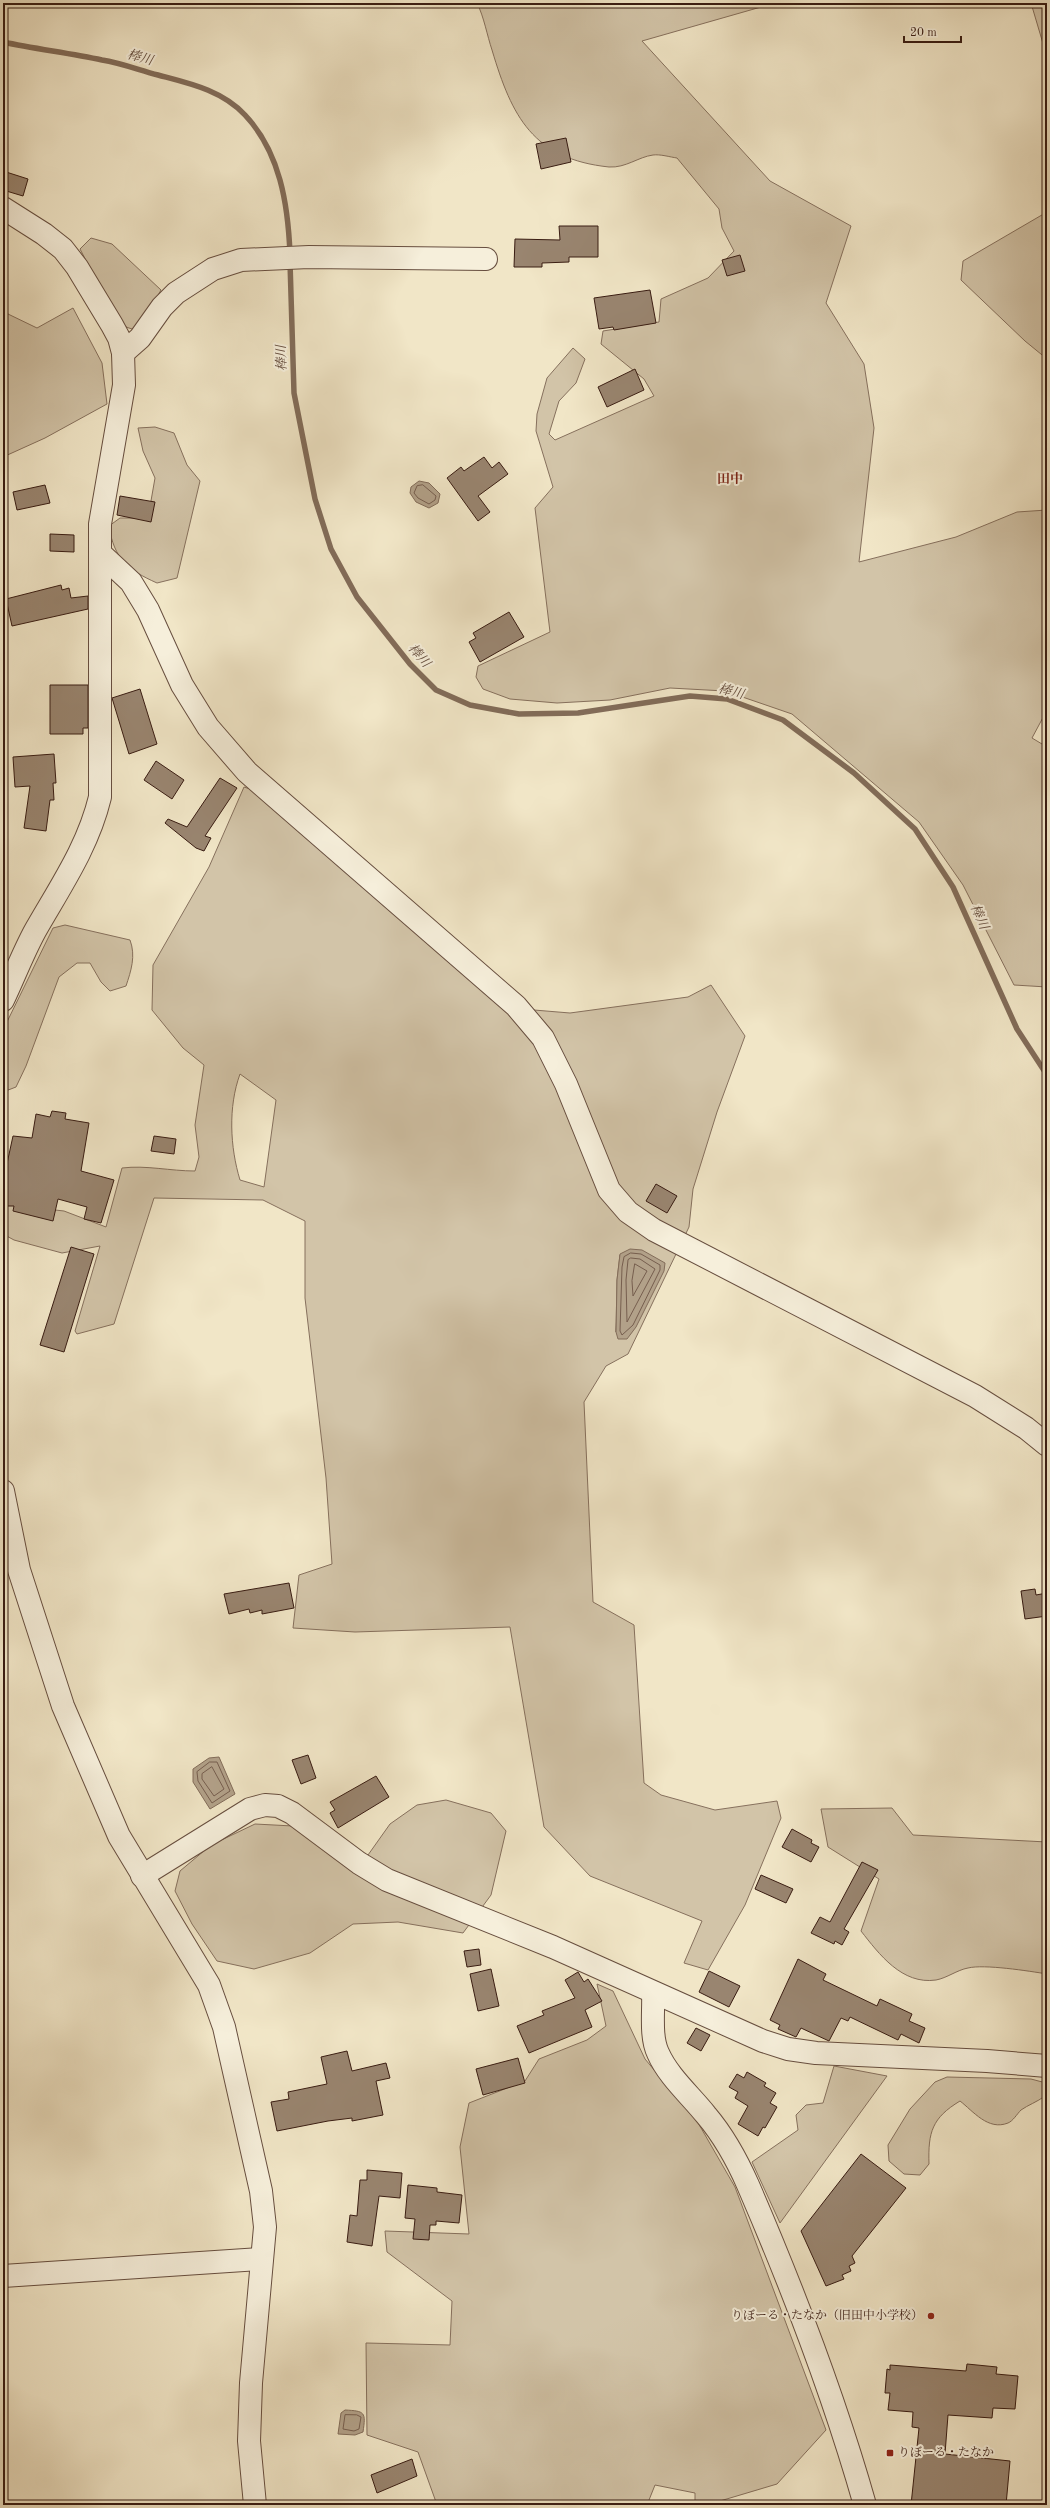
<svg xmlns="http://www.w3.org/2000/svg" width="1050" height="2508" font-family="'Old Standard TT','Noto Serif JP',serif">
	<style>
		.green { fill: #d2c4a8; stroke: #86705d; fill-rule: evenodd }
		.water { fill: #b2a189; stroke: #826c59 }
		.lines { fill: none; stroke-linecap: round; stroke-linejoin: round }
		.shore { stroke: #765e4e; stroke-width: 1 }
		.stream { stroke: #826c59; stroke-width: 5.5 }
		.building { fill: #998570; stroke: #391c12 }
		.minor-casing { stroke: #674e3f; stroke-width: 24 }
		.minor { stroke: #f6efdb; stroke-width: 22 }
		.poi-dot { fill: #8f2418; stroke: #f6efdb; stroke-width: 1.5 }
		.labels { text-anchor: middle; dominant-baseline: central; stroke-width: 4; stroke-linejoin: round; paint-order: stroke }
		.poi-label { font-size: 12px; fill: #391c12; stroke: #f6efdb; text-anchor: end }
		.water-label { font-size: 13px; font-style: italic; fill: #634b3c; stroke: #f6efdb }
		.neighbourhood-label { font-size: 13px; font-weight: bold; fill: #7a1f14; stroke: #f6efdb }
	</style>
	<rect width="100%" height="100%" fill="#f1e6c7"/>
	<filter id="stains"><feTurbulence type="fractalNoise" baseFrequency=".005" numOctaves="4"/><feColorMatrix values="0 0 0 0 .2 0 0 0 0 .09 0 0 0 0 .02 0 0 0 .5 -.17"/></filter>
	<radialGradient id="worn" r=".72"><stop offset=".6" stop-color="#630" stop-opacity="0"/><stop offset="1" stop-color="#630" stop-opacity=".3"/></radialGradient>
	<g class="green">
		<path d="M477,3H775L642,41L770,181L851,226L826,303L864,364L874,428L859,562L956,537L1017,512L1047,510V710L1032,738L1047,747V987L1014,985L963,885L919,822L792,714L725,691L670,688L610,700L557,703L510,699L483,689L476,677L478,666L550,632L535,508L553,487L536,431L537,414L547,378L573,348L585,359L576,383L559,401L549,434L555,440L654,396L644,379L601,344L603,331L659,322L661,299L708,278L734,251L722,228L719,209L677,158C670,157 660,154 653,155C638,157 626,168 609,167C533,159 512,117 492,50C487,35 484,17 477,3Z"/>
		<polygon points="1031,3 1047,3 1047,57"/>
		<polygon points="1047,212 1047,359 1025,341 961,280 963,261"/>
		<path d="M91,238L112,244L161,290L139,329C127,330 122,325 115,316L80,249Z"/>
		<polygon points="3,307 8,314 37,328 73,308 102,363 107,404 45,438 3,457"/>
		<path d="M155,427L174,433L187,465L200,481L177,578L157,583C128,570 114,559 109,526L120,518H148L155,478L143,451L138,428Z"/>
		<path d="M244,787L259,792L510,1008L570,1013L688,997L711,985L745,1036L717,1112L693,1189L689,1227L628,1354L606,1366L584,1402L593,1602L634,1625L644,1783L661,1795L715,1810L777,1801L781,1818L745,1905L708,1970L684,1963L702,1921L590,1876L544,1827L510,1627L355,1632L293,1628L299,1575L332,1564L326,1478L305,1298V1221L263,1200L154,1198L114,1324L77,1334L75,1331L100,1246L62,1253L14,1240L3,1234V1204L64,1211L106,1227L122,1168C146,1165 170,1171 195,1171L199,1157L195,1125L204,1065L183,1048L152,1010L153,965L209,867ZM240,1074L276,1100L264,1187L240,1180C230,1147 228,1107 240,1074ZM620,1255L616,1332L617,1280Z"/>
		<path d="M65,925L130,940C136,956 131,971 126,986L110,991L101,982L90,963H77L59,977L26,1066L16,1087L3,1092V1030L53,928Z"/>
		<polygon points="446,1800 491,1813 506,1831 491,1895 463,1933 398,1922 353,1924 310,1953 254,1969 217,1961 192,1924 175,1891 180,1871 211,1845 255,1824 293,1826 330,1854 368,1855 390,1824 417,1805"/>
		<path d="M892,1808L913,1835L1047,1842V1974C1029,1971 984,1964 968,1968C957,1970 947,1978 936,1980C902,1985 879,1954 861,1931L879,1879L828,1847L821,1809Z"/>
		<polygon points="597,1984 613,1991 645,2059 697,2121 735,2187 826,2430 777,2484 720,2501 719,2505 695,2505 695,2493 655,2485 647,2505 428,2505 436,2502 418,2452 367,2435 366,2343 450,2345 452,2301 387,2252 385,2231 469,2234 460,2147 469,2103 525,2081 539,2059 587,2040 606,2026"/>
		<polygon points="834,2066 887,2076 780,2223 752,2162 798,2130 796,2115 806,2105 823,2103"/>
		<path d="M947,2077L1031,2079L1046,2083L1045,2096C1037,2102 1028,2105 1021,2110C1017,2114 1013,2121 1008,2123C988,2131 973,2111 960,2101C932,2118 928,2132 929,2164L920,2175L904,2174L889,2161L888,2145L910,2109L935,2082Z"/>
	</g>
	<g class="water">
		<polygon points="419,481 429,483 440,494 438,503 429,508 416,502 410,493 411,487"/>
		<polygon points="630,1249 642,1250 665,1263 664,1271 636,1327 627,1339 618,1339 616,1332 617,1280 620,1254"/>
		<polygon points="219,1757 235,1794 210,1809 193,1782 193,1769 209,1758"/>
		<path d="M345,2410C365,2411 366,2412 363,2432L355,2435L338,2434L341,2413Z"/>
	</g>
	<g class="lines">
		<g class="shore">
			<polygon points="423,485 436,496 435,500 429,504 418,498 414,493 417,486"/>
			<polygon points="631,1253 641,1254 660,1265 660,1270 633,1325 622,1335 620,1331 622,1267 624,1257"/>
			<polygon points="631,1258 640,1259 655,1269 627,1322 626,1280 628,1260"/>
			<polygon points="635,1264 647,1271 633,1296 632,1281"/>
			<polygon points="210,1762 217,1762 230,1791 212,1803 198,1781 197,1772"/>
			<polygon points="212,1767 224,1789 214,1796 202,1779 202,1774"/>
			<polygon points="357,2415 361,2417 359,2429 354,2431 343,2429 345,2415"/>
		</g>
		<g class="stream">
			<path d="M3,42C36,49 69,53 102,60C121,63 139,70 158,75C188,83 222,90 245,115C280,152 288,204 290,254"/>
			<polyline points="290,262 294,393 315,499 331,549 357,597 410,664 436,690 470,705 519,714 578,713 690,696 727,699 783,720 854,773 915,829 953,887 1017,1029 1047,1075"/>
		</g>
	</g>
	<g class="building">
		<polygon points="566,138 571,162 541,169 536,144"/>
		<polygon points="3,171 28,179 23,196 3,190"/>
		<polygon points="559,226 598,226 598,257 569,257 569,262 542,263 542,267 514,267 515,239 560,240"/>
		<polygon points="740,255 745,271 727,276 722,260"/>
		<polygon points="650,290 656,323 614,330 613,327 599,329 594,298"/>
		<polygon points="635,369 644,390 607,407 598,387"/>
		<polygon points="484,457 492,468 499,462 508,474 478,496 490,512 478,521 447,478 461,467 464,471"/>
		<polygon points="45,485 50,503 17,510 13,492"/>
		<polygon points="120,496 155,502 151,522 117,515"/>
		<polygon points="50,534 74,535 74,552 50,551"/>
		<polygon points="61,585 62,590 69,588 71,598 88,596 88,609 12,626 6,599"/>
		<polygon points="509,612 524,637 480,662 469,642 476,638 473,633"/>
		<polygon points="50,685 88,685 88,728 83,728 83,734 50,734"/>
		<polygon points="140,689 157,744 129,754 112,698"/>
		<polygon points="54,754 56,783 53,783 54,800 50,800 46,831 24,828 30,786 15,787 13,757"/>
		<polygon points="156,761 184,780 172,799 144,780"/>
		<polygon points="220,778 237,788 205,836 211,838 204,851 196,848 165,823 168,819 187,827"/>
		<polygon points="52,1111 66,1113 65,1119 89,1123 81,1171 114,1180 101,1223 84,1219 87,1207 58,1199 53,1221 13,1211 14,1206 3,1206 3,1182 13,1136 32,1138 36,1114 50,1117"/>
		<polygon points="154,1136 176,1139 174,1154 151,1151"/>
		<polygon points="656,1184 677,1196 667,1213 646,1201"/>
		<polygon points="71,1247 94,1254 64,1352 40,1345"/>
		<polygon points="289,1583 294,1608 262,1614 262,1610 250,1613 249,1609 229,1614 224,1594"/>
		<polygon points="1035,1589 1036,1595 1047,1593 1047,1616 1025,1619 1021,1591"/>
		<polygon points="308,1755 316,1778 301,1784 292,1760"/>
		<polygon points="376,1776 389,1797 338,1828 330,1813 335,1810 330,1802"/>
		<polygon points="792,1829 812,1840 811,1843 819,1847 811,1862 782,1847"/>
		<polygon points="862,1862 878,1870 844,1929 849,1932 842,1945 835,1941 834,1944 811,1933 820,1917 830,1922"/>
		<polygon points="761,1875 793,1889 786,1903 755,1889"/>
		<polygon points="479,1949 481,1965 467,1967 464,1951"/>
		<polygon points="798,1959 826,1974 823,1980 877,2006 880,1999 912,2014 909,2021 925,2028 919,2043 901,2034 898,2040 850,2017 848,2021 841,2018 829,2041 801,2028 796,2037 778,2029 780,2025 770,2020"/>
		<polygon points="491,1969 499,2006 478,2011 470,1974"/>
		<polygon points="709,1971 740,1986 729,2007 699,1992"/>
		<polygon points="578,1972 584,1982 588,1979 602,2001 585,2010 592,2027 529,2053 517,2026 544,2015 542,2011 575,1998 565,1980"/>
		<polygon points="696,2028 710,2035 701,2051 687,2043"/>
		<polygon points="347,2051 352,2071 386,2063 390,2078 376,2081 383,2115 352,2121 352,2118 328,2121 277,2131 271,2102 289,2099 288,2092 327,2084 321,2057"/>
		<polygon points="518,2058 525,2083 483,2095 476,2069"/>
		<polygon points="747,2072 766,2083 764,2086 776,2093 770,2103 777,2107 765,2128 763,2127 758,2136 738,2124 748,2106 735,2098 738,2092 729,2087 737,2074 744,2078"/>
		<polygon points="861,2154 906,2188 852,2256 855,2263 849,2266 851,2271 842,2275 844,2279 826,2286 801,2231"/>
		<polygon points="367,2170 402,2173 400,2198 379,2196 372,2246 347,2242 350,2215 357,2216 360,2180 367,2180"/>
		<polygon points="408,2185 437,2188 437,2192 462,2195 459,2223 436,2221 436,2225 430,2225 429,2240 413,2239 415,2219 405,2218"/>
		<polygon points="967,2364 997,2367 996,2374 1018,2376 1015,2409 993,2408 992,2418 948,2415 945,2454 1010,2461 1006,2505 911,2505 919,2428 912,2427 913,2412 888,2410 890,2393 885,2393 887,2369 890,2370 890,2365 966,2371"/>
		<polygon points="412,2459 417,2476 377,2493 371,2475"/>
	</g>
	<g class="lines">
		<defs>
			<g id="minor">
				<path d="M3,208L44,234L63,249L77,267L112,325L119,338L123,353L124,385L100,524V797C88,847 60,887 35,931C23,953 14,977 3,1000"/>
				<polyline points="123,353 140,338 162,307 176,293 213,269 241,260 309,257 486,259"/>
				<polyline points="101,554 131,582 148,610 182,685 208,727 247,772 516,1006 543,1038 566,1084 609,1190 628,1212 654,1230 975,1396 1026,1428 1047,1445"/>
				<polyline points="3,1491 19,1570 63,1706 119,1836 209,1985 224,2027 261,2191 265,2227 251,2383 249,2441 255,2505"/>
				<polyline points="142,1876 250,1809 265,1805 278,1806 292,1813 359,1863 387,1880 553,1947 763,2041 788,2049 816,2053 987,2061 1047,2066"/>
				<path d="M653,1993C654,2011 650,2036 658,2053C668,2076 690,2095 706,2115C723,2135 737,2160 748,2185C793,2289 834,2396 865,2505"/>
				<polyline points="3,2276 261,2259"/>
			</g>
		</defs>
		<use href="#minor" class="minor-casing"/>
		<use href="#minor" class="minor"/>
	</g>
	<g class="poi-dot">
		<circle cx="931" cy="2316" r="4"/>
		<rect x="886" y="2449" width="8" height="8" rx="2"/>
	</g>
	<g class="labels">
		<g class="poi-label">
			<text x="923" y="2316">りぼーる・たなか（旧田中小学校）</text>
			<text x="898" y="2453" text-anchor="start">りぼーる・たなか</text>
		</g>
		<g class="water-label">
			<text transform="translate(140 58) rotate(15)">棒川</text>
			<text transform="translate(282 358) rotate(-92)">棒川</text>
			<text transform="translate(419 656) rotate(49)">棒川</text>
			<text transform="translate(731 692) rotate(14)">棒川</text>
			<text transform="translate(979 917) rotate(66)">棒川</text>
		</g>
		<g class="neighbourhood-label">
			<text x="730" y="479">田中</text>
		</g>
	</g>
	<rect width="1050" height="2508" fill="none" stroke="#f1e6c7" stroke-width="16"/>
	<rect x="4" y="4" width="1042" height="2500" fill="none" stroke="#391c12" stroke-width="2"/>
	<rect x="8" y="8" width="1034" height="2492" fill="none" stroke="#391c12"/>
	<path d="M904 36v6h57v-6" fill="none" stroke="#391c12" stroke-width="2"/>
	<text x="910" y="36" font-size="12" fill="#391c12" stroke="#f6efdb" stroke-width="3" paint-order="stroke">20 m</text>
	<rect width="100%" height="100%" filter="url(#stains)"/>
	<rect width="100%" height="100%" fill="url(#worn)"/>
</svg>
